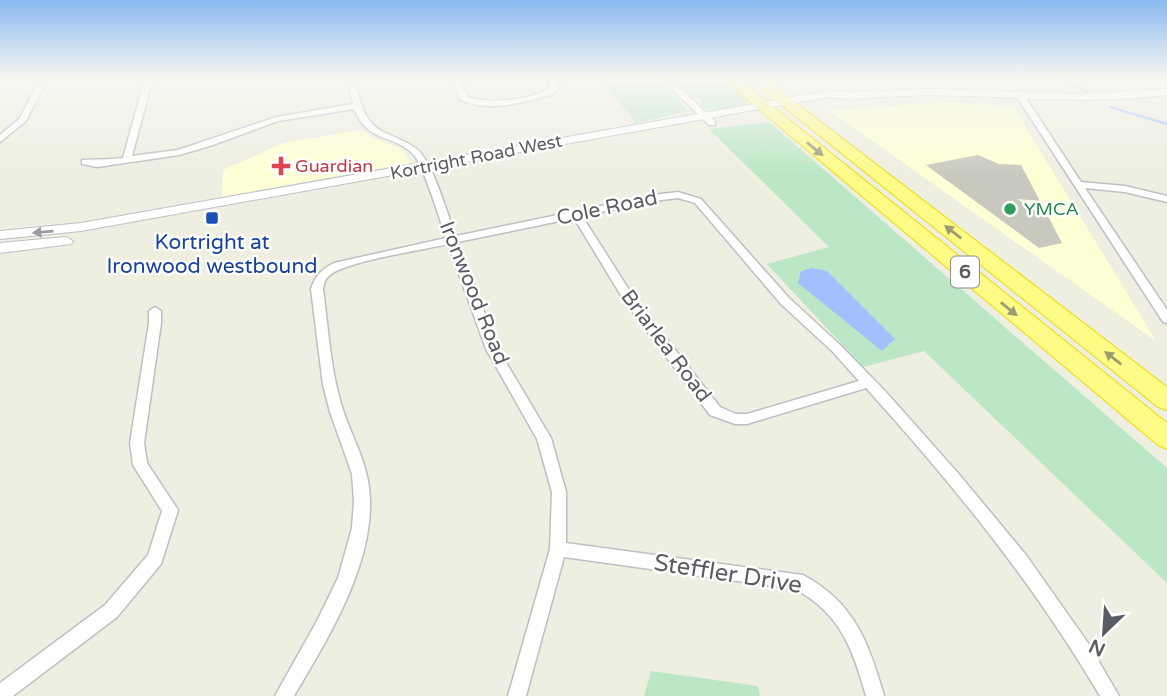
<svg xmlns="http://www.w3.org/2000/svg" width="1167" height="696" font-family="'Varela Round',sans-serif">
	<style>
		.commercial { fill: #ffffd5 }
		.green { fill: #bce7c6 }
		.water { fill: #a0c0ff }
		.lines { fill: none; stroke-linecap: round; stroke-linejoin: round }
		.stream { stroke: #a0c0ff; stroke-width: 2.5 }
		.building { fill: #c9c8bf }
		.street-casing { stroke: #bebfc6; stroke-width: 3 }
		.secondary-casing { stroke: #bec0c8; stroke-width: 2 }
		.highway-casing { stroke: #efda00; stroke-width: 2 }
		.street { fill: #fff; fill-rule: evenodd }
		.secondary { fill: #fff; fill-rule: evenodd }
		.highway { fill: #fffb87; fill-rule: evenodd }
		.oneway { fill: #9c9c71 }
		.oneway2 { fill: #9c9da1 }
		.health-dot { fill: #e0444e; stroke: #fff; stroke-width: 2.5 }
		.leisure-dot { fill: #2e9e5b; stroke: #fff; stroke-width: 2.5 }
		.transit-dot { fill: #1a4fb4; stroke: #fff; stroke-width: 2.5 }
		.labels { text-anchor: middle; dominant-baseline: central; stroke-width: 5; stroke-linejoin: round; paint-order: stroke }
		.far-street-label { font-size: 18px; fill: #5a5c63; stroke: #fff }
		.far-health-label { font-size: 18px; fill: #be3a42; stroke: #fff; text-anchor: start }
		.far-leisure-label { font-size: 18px; fill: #27864d; stroke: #fff; text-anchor: start }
		.shield { fill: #fff; stroke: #8c8d92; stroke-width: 2 }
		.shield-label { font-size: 19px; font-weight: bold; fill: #5a5c63 }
		.street-label { font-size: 21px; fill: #5a5c63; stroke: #fff }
		.transit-label { font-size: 21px; fill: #164399; stroke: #fff }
		.near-street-label { font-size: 24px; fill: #5a5c63; stroke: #fff }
	</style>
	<rect width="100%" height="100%" fill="#eeeee1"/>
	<g class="commercial">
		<polygon points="940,102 1013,106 1156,341 830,111"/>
		<polygon points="362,130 373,138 402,149 411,163 222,197 223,170 283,143"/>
	</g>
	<g class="green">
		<polygon points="598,78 656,78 689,111 633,124 635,121"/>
		<path d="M673,78H718L747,100V103C733,109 712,116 701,105L700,99L691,96Z"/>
		<polygon points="769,122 1167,468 1167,583 924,351 863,367 767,264 829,247 709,129"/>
		<polygon points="651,671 758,686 760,696 644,696"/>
	</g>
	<polygon class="water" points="812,268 827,271 895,339 882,351 798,283 801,271"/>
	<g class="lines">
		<g class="stream">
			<polyline points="1059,78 1086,91"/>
			<polyline points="1110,107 1167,124"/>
		</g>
	</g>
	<polygon class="building" points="978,155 999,164 1021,165 1040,201 1017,199 1049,218 1062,243 1039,248 926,165"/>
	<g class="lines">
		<defs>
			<g id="street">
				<polygon points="40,78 48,78 26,121 0,142 0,135 20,118"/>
				<path d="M145,78H153L132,156L178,150L276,117L353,104L346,78H354C361,103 363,125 390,135C400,140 410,143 419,151C434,166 447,214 456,236L653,195L678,192L701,199L789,298L840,345L885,391L957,472L1026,555L1088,643L1119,696H1100C1034,584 953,484 866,388L747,424H735L710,415L625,302L574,218L458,242L498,349L551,438L566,492V543L803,575C854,602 869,643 884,696H866C853,649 840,613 795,589L564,557L526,696H508L550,549L552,492L537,439L486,349L448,244C423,250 347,261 330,275C325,279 324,283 323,289C328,326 330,364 340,400C348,430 365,456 369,487C378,558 329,637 294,696H275L317,621L338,578L352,528L354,501L352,474L330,412L323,385L311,289C315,276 322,269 334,263L446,238C440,220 424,167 414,155C393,133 368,144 354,109L278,121L213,145L179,155L97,167L82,164V160C96,159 109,160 123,158ZM678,198L695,203L781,304L832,351L859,381L747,414H736L720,407L633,296L582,216L653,201Z"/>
				<path d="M450,78H458L467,96C483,105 539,100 551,86L546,78H554L559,86L555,93C528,102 488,113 461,100Z"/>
				<polygon points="661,78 669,78 715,121 715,125 709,125"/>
				<polygon points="1018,95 1024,95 1081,182 1125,186 1167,196 1167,202 1125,192 1085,188 1167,310 1167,323 1163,322 1017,97"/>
				<polygon points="155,307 161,311 161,323 144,443 147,463 178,510 161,564 117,617 13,696 0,696 0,683 105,605 148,555 162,511 133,465 130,443 149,323 149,311"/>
			</g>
			<g id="secondary">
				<path d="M930,89L1078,94L1167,89V95C1087,105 1009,96 930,95C895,95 861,101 827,97L81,231L0,239V231L81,223L827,91L852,92Z"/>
				<polygon points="66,237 73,241 71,244 0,253 0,243"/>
			</g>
			<g id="highway">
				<polygon points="722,78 737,78 1167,423 1167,449 1158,445"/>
				<polygon points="748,78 763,78 1167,387 1167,410 1158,407"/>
			</g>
		</defs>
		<use href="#street" class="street-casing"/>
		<use href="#secondary" class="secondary-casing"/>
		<use href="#highway" class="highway-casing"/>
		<use href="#street" class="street"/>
		<use href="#secondary" class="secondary"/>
		<use href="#highway" class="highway"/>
	</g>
	<defs><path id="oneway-solid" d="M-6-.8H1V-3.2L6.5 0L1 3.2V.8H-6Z" transform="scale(1.75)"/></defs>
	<g class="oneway">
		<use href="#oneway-solid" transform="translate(815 149) rotate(39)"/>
		<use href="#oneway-solid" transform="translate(953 232) rotate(-142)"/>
		<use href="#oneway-solid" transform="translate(1009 309) rotate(39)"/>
		<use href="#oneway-solid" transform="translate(1113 358) rotate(-142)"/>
	</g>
	<use class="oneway2" href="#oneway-solid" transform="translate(43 232) rotate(175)"/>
	<linearGradient id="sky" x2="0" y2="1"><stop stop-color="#8bb9f1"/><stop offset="0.45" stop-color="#f7f7f2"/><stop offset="1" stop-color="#f7f7f2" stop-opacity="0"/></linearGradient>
	<rect width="1167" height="175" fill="url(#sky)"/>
	<path class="health-dot" d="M277.5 155.5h7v7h7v7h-7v7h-7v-7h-7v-7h7z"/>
	<circle class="leisure-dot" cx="1010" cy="209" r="7"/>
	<rect class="transit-dot" x="205" y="211" width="14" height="14" rx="3.5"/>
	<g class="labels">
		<g class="far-street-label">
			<text transform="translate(476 157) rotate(-11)">Kortright Road West</text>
		</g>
		<g class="far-health-label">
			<text x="295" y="166">Guardian</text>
		</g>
		<g class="far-leisure-label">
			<text x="1024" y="209">YMCA</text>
		</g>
		<rect class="shield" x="951" y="256.5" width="28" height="31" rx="5"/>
		<g class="shield-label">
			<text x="965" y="272">6</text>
		</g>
		<g class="street-label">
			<text transform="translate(607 208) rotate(-12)">Cole Road</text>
			<text transform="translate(474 293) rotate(68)">Ironwood Road</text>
			<text transform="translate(666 346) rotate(53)">Briarlea Road</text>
		</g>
		<g class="transit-label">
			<text x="212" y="242">Kortright at<tspan x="212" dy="24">Ironwood westbound</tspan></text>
		</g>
		<g class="near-street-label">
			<text transform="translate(728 574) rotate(9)">Steffler Drive</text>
		</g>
	</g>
	<g transform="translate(1104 633) rotate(205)" stroke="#ffffff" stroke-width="5" paint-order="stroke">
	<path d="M0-5L12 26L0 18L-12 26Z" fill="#5a5c63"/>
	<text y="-10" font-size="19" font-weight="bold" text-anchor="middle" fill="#5a5c63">N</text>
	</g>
</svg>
